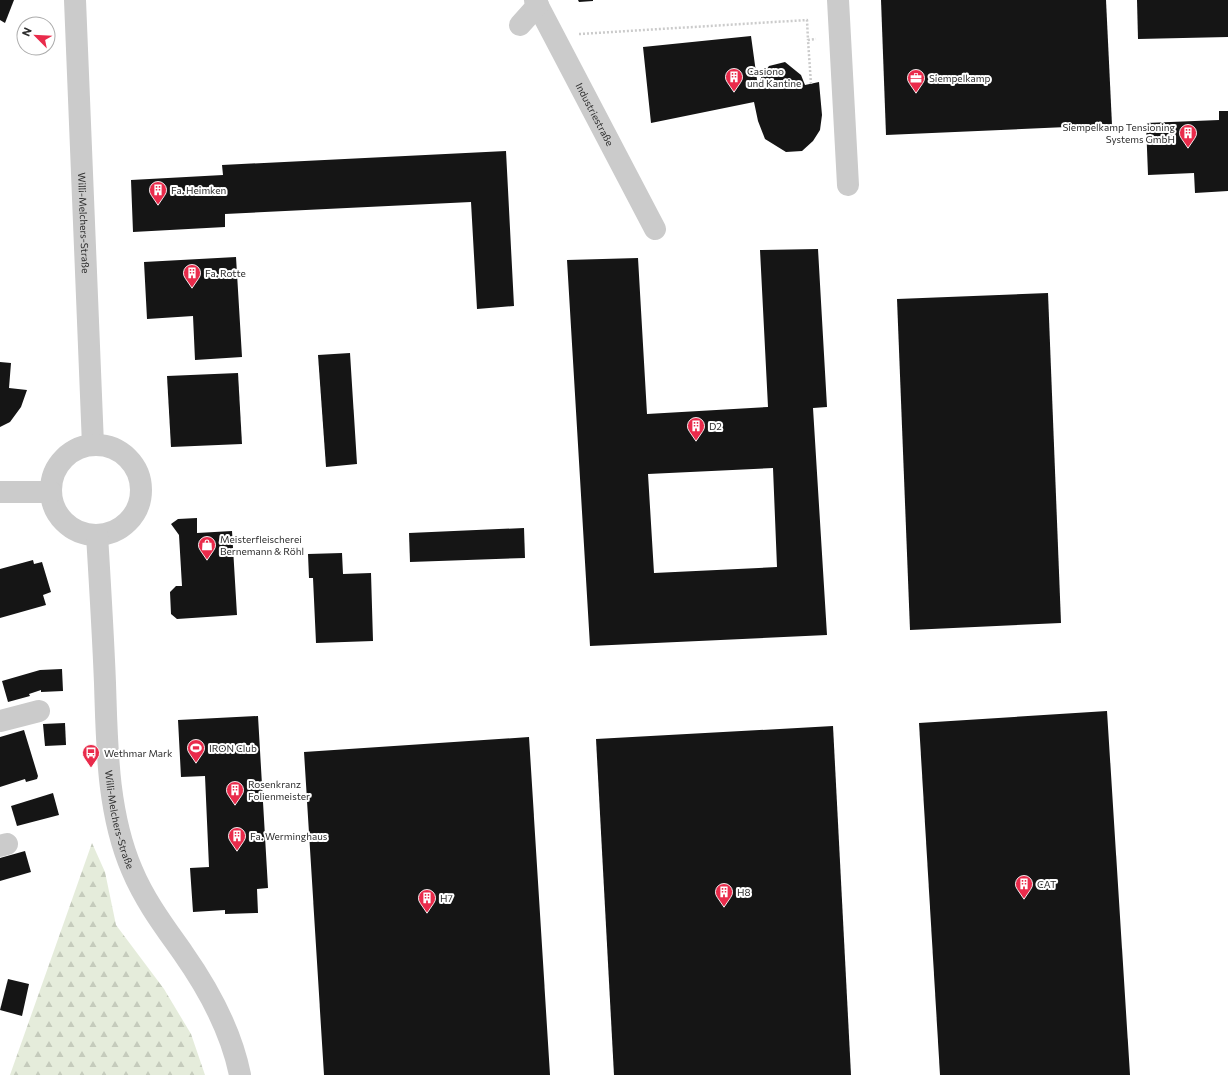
<svg xmlns="http://www.w3.org/2000/svg" width="1228" height="1075" font-family="Commissioner,sans-serif">
	<style>
		.forest { fill: url(#forest-firs) }
		.building { fill: #151515; fill-rule: evenodd }
		.lines { fill: none; stroke-linecap: round; stroke-linejoin: round }
		.path { stroke: #cbcbcb; stroke-width: 2.5; stroke-dasharray: 2 2; stroke-linecap: butt }
		.minor { stroke: #cbcbcb; stroke-width: 22 }
		.labels { text-anchor: middle; dominant-baseline: central; stroke-width: 4; stroke-linejoin: round; paint-order: stroke }
		.poi-label { font-size: 10px; fill: #2e2e2e; stroke: #fff; text-anchor: start }
		.street-label { font-size: 10px; fill: #2e2e2e; stroke: #fff }
	</style>
	<defs>
		<pattern id="forest-firs" width="22" height="20" patternUnits="userSpaceOnUse"><rect width="22" height="20" fill="#e5ecdb"/><path d="M5 1l3.5 6h-7zM16 11l3.5 6h-7z" fill="#c5cbbc"/></pattern>
	</defs>
	<rect width="100%" height="100%" fill="#fff"/>
	<polygon class="forest" points="92,843 105,872 116,925 164,989 191,1034 205,1075 10,1075"/>
	<g class="building">
		<polygon points="0,0 14,0 5,23 0,20"/>
		<polygon points="578,0 593,0 593,1 579,2"/>
		<polygon points="881,0 1106,0 1112,125 886,135"/>
		<polygon points="1137,0 1228,0 1228,37 1138,39"/>
		<polygon points="751,36 758,87 762,75 769,66 785,62 801,75 805,85 819,82 822,115 820,130 813,141 802,151 786,152 765,139 758,121 754,102 651,123 643,47"/>
		<polygon points="1219,111 1228,111 1228,191 1195,193 1194,173 1148,175 1146,123 1219,120"/>
		<polygon points="506,151 514,306 477,309 471,202 225,214 225,227 133,232 131,180 223,175 222,165"/>
		<path d="M818,249L827,407L813,408L827,635L590,646L567,260L638,258L647,414L768,407L760,250ZM773,468L777,567L654,573L648,474Z"/>
		<polygon points="236,257 242,357 195,360 193,316 147,319 144,262"/>
		<polygon points="1048,293 1061,623 910,630 897,299"/>
		<polygon points="350,353 357,464 326,467 318,355"/>
		<polygon points="0,362 11,363 9,388 27,390 21,407 10,422 0,427"/>
		<polygon points="238,373 242,444 171,447 167,376"/>
		<polygon points="197,518 197,533 232,531 237,615 177,619 171,614 170,592 176,586 182,586 179,535 171,524 178,519"/>
		<polygon points="524,528 525,558 410,562 409,533"/>
		<polygon points="342,553 343,574 371,573 373,641 316,643 313,578 309,578 308,554"/>
		<polygon points="33,560 34,564 42,562 51,592 43,595 46,605 0,618 0,569"/>
		<polygon points="62,669 63,691 41,692 41,690 29,694 30,696 8,702 2,681 40,670"/>
		<polygon points="1107,711 1130,1075 940,1075 919,723"/>
		<polygon points="258,716 268,888 257,889 258,913 225,914 225,910 193,912 190,868 209,867 205,776 181,777 178,720"/>
		<polygon points="65,723 66,745 45,746 43,724"/>
		<polygon points="833,726 851,1075 614,1075 596,739"/>
		<polygon points="24,730 38,776 37,779 26,782 25,779 0,787 0,737"/>
		<polygon points="529,737 550,1075 324,1075 304,752"/>
		<polygon points="53,793 59,815 17,826 11,806"/>
		<polygon points="25,851 31,872 0,881 0,858"/>
		<polygon points="8,979 29,984 22,1016 0,1010"/>
	</g>
	<g class="lines">
		<g class="path">
			<polyline points="579,34 807,20 808,40"/>
			<polyline points="811,84 808,40 816,39"/>
		</g>
		<g class="minor">
			<path id="s1" d="M75,0L93,445"/>
			<path id="s2" d="M535,0L655,229"/>
			<polyline points="838,0 848,185"/>
			<polyline points="520,25 538,5"/>
			<circle cx="96" cy="490" r="45"/>
			<polyline points="0,492 51,492"/>
			<path id="s3" d="M97,535C100,584 103,633 105,683C107,745 107,812 132,870C145,901 164,926 183,953C209,990 231,1030 240,1075"/>
			<polyline points="0,721 39,711"/>
			<polyline points="0,846 7,844"/>
		</g>
	</g>
	<defs>
		<symbol id="building-pin" viewBox="-11 -11 22 30"><path d="M0 17L-7.5 6A9.5 9.5 0 1 1 7.5 6Z" fill="#e92b4b" stroke="#fff"/><path d="M-4-6H4V6H1V3H-1V6H-4ZM-2.5-4.3h1.7v1.8h-1.7ZM.8-4.3h1.7v1.8H.8ZM-2.5-1h1.7V.8h-1.7ZM.8-1h1.7V.8H.8Z" fill="#fff"/></symbol>
		<symbol id="office-pin" viewBox="-11 -11 22 30"><path d="M0 17L-7.5 6A9.5 9.5 0 1 1 7.5 6Z" fill="#e92b4b" stroke="#fff"/><path d="M-6-3h4V-5.5h4V-3h4V5H-6ZM-1-4.5V-3h2v-1.5ZM-6 0V1H6V0Z" fill="#fff"/></symbol>
		<symbol id="shop-pin" viewBox="-11 -11 22 30"><path d="M0 17L-7.5 6A9.5 9.5 0 1 1 7.5 6Z" fill="#e92b4b" stroke="#fff"/><path d="M-5-2.5h2.3a2.7 3.5 0 0 1 5.4 0H5L5.5 6h-11ZM-1.5-2.5h3a1.5 2.3 0 0 0-3 0Z" fill="#fff"/></symbol>
		<symbol id="stadium-pin" viewBox="-11 -11 22 30"><path d="M0 17L-7.5 6A9.5 9.5 0 1 1 7.5 6Z" fill="#e92b4b" stroke="#fff"/><path d="M0-5a6.5 5 0 1 0 0 10a6.5 5 0 1 0 0-10ZM-3.5-1.8h7v3.6h-7Z" fill="#fff"/></symbol>
		<symbol id="bus-pin" viewBox="-11 -11 22 30"><path d="M0 17L-7.5 6A9.5 9.5 0 1 1 7.5 6Z" fill="#e92b4b" stroke="#fff"/><path d="M-5-6H5V4H4V6H2V4H-2V6H-4V4H-5ZM-3.5-4V0h7V-4ZM-3.5 1.2v1.5H-2V1.2ZM2 1.2v1.5H3.5V1.2Z" fill="#fff"/></symbol>
	</defs>
	<g fill-rule="evenodd">
		<use href="#building-pin" x="724" y="67" width="20" height="27"/>
		<use href="#office-pin" x="906" y="68" width="20" height="27"/>
		<use href="#building-pin" x="1178" y="123" width="20" height="27"/>
		<use href="#building-pin" x="148" y="180" width="20" height="27"/>
		<use href="#building-pin" x="182" y="263" width="20" height="27"/>
		<use href="#building-pin" x="686" y="416" width="20" height="27"/>
		<use href="#shop-pin" x="197" y="535" width="20" height="27"/>
		<use href="#stadium-pin" x="186" y="738" width="20" height="27"/>
		<use href="#bus-pin" x="81" y="743" width="20" height="27"/>
		<use href="#building-pin" x="225" y="780" width="20" height="27"/>
		<use href="#building-pin" x="227" y="826" width="20" height="27"/>
		<use href="#building-pin" x="1014" y="874" width="20" height="27"/>
		<use href="#building-pin" x="714" y="882" width="20" height="27"/>
		<use href="#building-pin" x="417" y="888" width="20" height="27"/>
	</g>
	<g class="labels">
		<g class="poi-label">
			<text x="747" y="71">Casiono<tspan x="747" dy="12">und Kantine</tspan></text>
			<text x="929" y="78">Siempelkamp</text>
			<text x="1175" y="127" text-anchor="end">Siempelkamp Tensioning<tspan x="1175" dy="12">Systems GmbH</tspan></text>
			<text x="171" y="190">Fa. Heimken</text>
			<text x="205" y="273">Fa. Rotte</text>
			<text x="709" y="426">D2</text>
			<text x="220" y="539">Meisterfleischerei<tspan x="220" dy="12">Bernemann &amp; Röhl</tspan></text>
			<text x="209" y="748">IRON Club</text>
			<text x="104" y="753">Wethmar Mark</text>
			<text x="248" y="784">Rosenkranz<tspan x="248" dy="12">Folienmeister</tspan></text>
			<text x="250" y="836">Fa. Werminghaus</text>
			<text x="1037" y="884">CAT</text>
			<text x="737" y="892">H8</text>
			<text x="440" y="898">H7</text>
		</g>
		<g class="street-label">
			<text stroke="none"><textPath href="#s2" startOffset="129">Industriestraße</textPath></text>
			<text stroke="none"><textPath href="#s1" startOffset="223">Willi-Melchers-Straße</textPath></text>
			<text stroke="none"><textPath href="#s3" startOffset="286">Willi-Melchers-Straße</textPath></text>
		</g>
	</g>
	<g transform="translate(36 36) rotate(294)"><circle r="19" fill="#ffffff" stroke="#ababab"/>
	<path d="M0-3L7 15L0 10L-7 15Z" fill="#e92b4b"/>
	<text y="-6" font-size="11" font-weight="bold" text-anchor="middle" fill="#2e2e2e">N</text>
	</g>
</svg>
